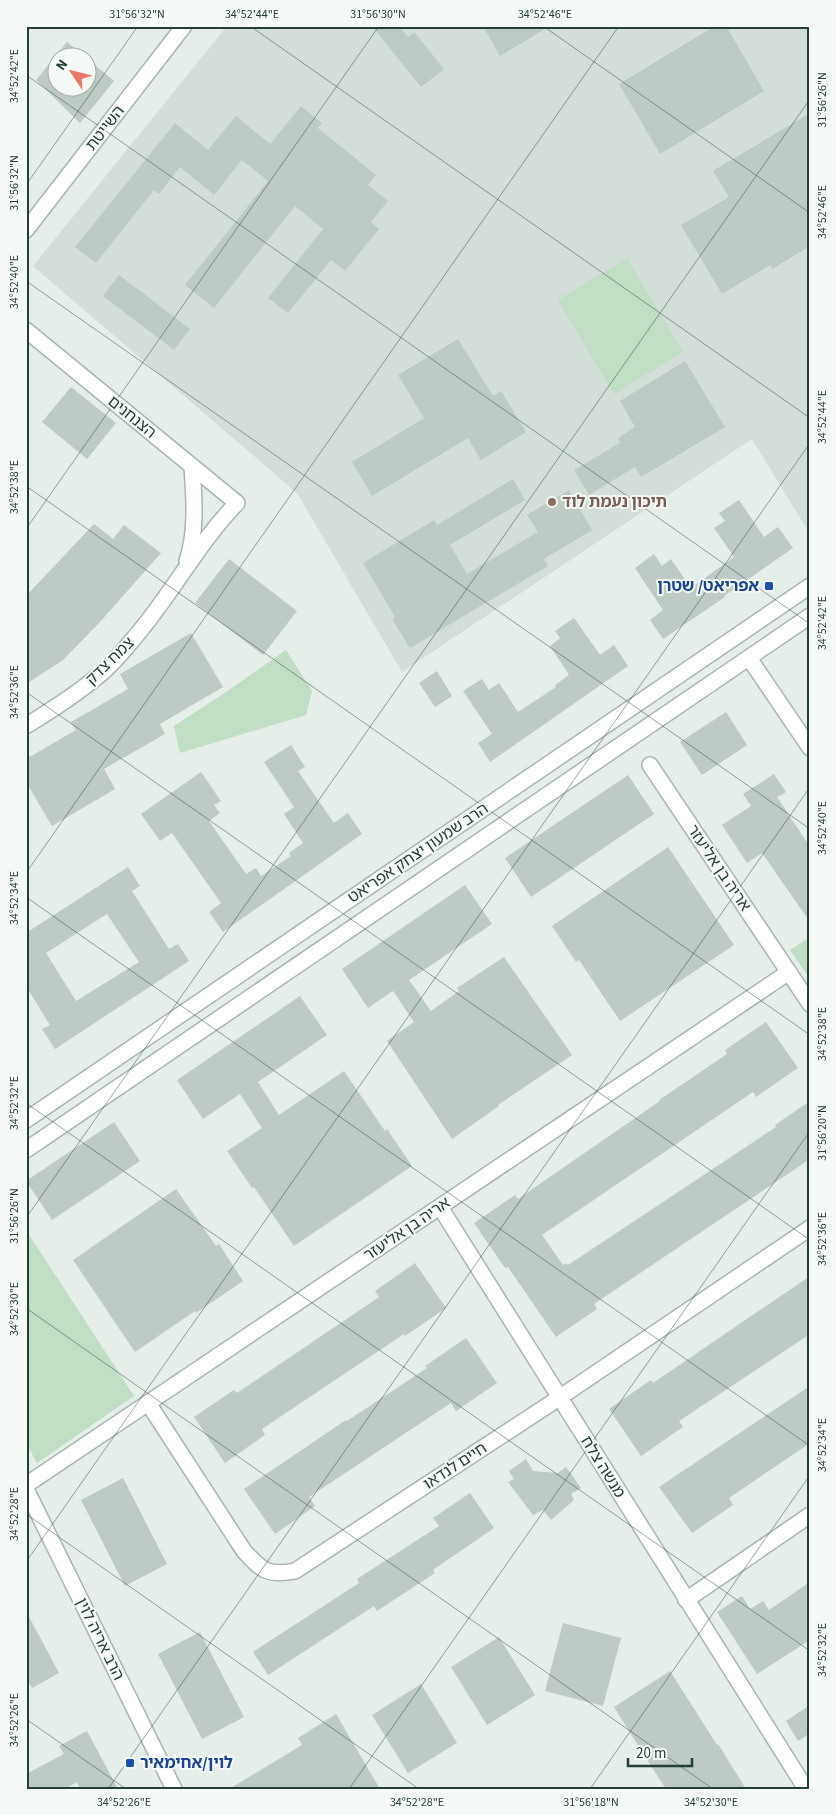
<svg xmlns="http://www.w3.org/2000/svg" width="836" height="1815" font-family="'Source Sans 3','Noto Sans Hebrew',sans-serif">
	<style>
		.built { fill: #d3ded8 }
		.green { fill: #bfdec4 }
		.building { fill: #bdcbc4; fill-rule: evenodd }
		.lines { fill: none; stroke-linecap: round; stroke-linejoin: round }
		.minor-casing { stroke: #a8b6af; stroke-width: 18 }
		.tertiary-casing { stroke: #a8b6af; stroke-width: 18 }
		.minor { stroke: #fff; stroke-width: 15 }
		.tertiary { stroke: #fff; stroke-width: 15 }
		.ticks { fill: none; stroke: #253f35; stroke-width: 1; stroke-opacity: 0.45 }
		.education-dot { fill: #8d6e63; stroke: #f6faf7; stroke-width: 2 }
		.transit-dot { fill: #1a4fb4; stroke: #f6faf7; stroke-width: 2 }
		.labels { text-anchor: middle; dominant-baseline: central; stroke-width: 4; stroke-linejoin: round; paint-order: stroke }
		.street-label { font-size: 16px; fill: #253f35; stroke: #f6faf7 }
		.education-label { font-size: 16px; font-weight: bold; fill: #785e54; stroke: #f6faf7; text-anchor: start }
		.transit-label { font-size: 16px; font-weight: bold; fill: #164399; stroke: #f6faf7; text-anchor: end }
		.neatline { fill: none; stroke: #253f35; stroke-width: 2 }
		.ticks-label { font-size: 12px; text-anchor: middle; fill: #253f35 }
	</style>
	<rect width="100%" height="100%" fill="#e5eee9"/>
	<polygon class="built" points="227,26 810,26 810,534 752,439 402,672 297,493 33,266"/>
	<g class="green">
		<polygon points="627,258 683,352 614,394 558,300"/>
		<polygon points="286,650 312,691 306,715 180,753 174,726 226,692"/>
		<polygon points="810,937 810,979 790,950"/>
		<polygon points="26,1230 134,1396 37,1463 26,1443"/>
	</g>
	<g class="building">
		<polygon points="372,26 399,26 408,37 414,32 444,69 421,87"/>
		<polygon points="483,26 550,26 500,56"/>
		<polygon points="715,26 726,26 764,91 660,154 619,84"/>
		<polygon points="67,42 86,58 58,58 58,88 88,88 88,59 114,81 80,123 36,80"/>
		<polygon points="301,106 322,123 318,128 376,175 368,185 388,201 371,222 379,229 345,271 331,260 288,313 268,298 323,229 295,206 214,308 185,285 268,181 242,160 214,195 180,167 159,194 154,190 96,263 75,247 175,123 208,150 236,116 270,144"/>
		<polygon points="810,113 810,246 772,269 770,265 722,294 681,225 729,197 713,171"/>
		<polygon points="119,275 190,329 174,350 103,296"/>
		<polygon points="458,339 493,396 501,391 526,432 481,460 468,438 372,496 352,462 424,418 398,375"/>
		<polygon points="685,361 725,427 641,477 635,467 589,495 574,470 620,443 618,438 635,427 620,401"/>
		<polygon points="71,387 116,423 87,459 42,422"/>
		<polygon points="513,479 525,500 450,545 467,574 538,532 527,515 569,490 592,530 544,559 548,566 410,648 392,619 395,617 363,563 434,520 437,525"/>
		<polygon points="739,500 764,537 778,527 793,548 724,596 725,597 663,639 650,620 663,610 635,568 654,554 662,566 671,559 691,588 734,557 714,528 725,521 719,513"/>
		<polygon points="94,524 113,539 124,525 161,553 99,623 63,660 26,684 26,596"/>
		<polygon points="229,559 297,611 263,655 195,603"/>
		<polygon points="574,618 600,655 614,645 628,666 490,762 478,743 492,734 463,691 482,679 489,690 499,683 518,712 556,687 555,685 569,675 550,646 560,638 555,631"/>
		<polygon points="191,633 223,687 160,724 165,734 104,769 115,789 52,826 26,782 26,759 76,730 71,722 128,689 120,674"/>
		<polygon points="437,671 452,696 435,707 419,683"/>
		<polygon points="726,712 747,745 702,775 680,742"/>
		<polygon points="291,745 305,767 298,771 334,823 348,813 362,834 223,932 209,912 221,903 172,833 160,841 141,814 201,772 221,801 214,805 220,813 209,821 246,874 256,868 261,876 291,856 289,853 303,843 284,814 294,807 264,762"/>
		<polygon points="774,774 786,792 777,797 810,847 810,922 762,853 747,863 722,825 751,806 743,794"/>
		<polygon points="628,775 654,814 531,897 505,858"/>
		<polygon points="668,847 734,945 620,1021 579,960 576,962 552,926"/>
		<path d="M128,867L140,886L132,891L169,949L178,944L189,961L55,1049L42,1029L50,1025L26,986V933ZM107,914L139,962L76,1001L46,953Z"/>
		<polygon points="465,885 492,924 409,980 431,1011 459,991 457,988 504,957 572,1055 498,1105 499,1106 452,1139 387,1041 414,1022 393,991 368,1008 342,969"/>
		<polygon points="300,996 327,1035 258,1082 279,1115 344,1071 385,1131 387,1129 412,1166 294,1246 254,1187 252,1188 227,1151 262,1128 240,1094 203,1119 177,1080"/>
		<polygon points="766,1022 798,1068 756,1097 753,1092 542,1235 563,1265 566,1263 568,1265 776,1127 775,1125 810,1101 810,1159 594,1304 597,1309 556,1337 508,1267 505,1268 474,1223 515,1195 518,1199 596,1145 660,1101 659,1100 727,1054 725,1050"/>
		<polygon points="114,1122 140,1161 52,1220 26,1181"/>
		<polygon points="176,1189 216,1246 219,1244 243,1281 196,1313 195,1311 135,1352 73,1260"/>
		<polygon points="415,1263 446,1308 405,1336 404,1334 262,1429 265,1435 225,1463 194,1417 234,1390 237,1393 379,1297 375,1291"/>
		<polygon points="810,1276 810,1334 679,1421 683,1427 641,1456 609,1409 651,1380 653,1383"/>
		<polygon points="466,1338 497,1383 456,1411 451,1403 309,1497 315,1506 275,1534 244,1489 346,1420 347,1421 427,1368 425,1366"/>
		<polygon points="810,1386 810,1443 729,1498 733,1505 692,1533 659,1487"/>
		<polygon points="526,1459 533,1471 558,1473 566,1467 581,1488 571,1494 574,1500 551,1520 543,1510 533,1515 508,1482 514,1479 509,1471"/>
		<polygon points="123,1478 167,1564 125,1586 81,1500"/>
		<polygon points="470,1493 494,1528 433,1570 435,1573 377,1611 374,1606 268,1675 253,1652 359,1583 357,1579 439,1526 433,1518"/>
		<polygon points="810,1582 810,1640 757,1674 717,1612 742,1596 750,1609 763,1601 769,1610"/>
		<polygon points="26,1611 59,1673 32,1688 26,1677"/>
		<polygon points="563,1623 621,1638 603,1706 545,1691"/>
		<polygon points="200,1632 244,1717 202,1739 158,1654"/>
		<polygon points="499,1637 535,1695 487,1725 451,1667"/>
		<polygon points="670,1671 717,1745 718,1744 746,1789 666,1789 646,1758 614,1707"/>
		<polygon points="421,1684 457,1743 408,1773 372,1715"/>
		<polygon points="810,1705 810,1733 798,1741 786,1721"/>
		<polygon points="336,1714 380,1789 229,1789 302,1745 298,1738"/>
		<polygon points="87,1731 118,1789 80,1789 77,1782 65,1789 26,1789 26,1774 64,1754 59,1746"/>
	</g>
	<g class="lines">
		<defs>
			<g id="minor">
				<polyline points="26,230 184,26"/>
				<path d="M26,330L237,503C198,543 172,594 135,637C126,648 115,661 104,671C80,692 53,709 26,726"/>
				<path d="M187,561C197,531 194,498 192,466"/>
				<polyline points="749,658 810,748"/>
				<polyline points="650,765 810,1004"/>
				<polyline points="440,1207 806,1789"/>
				<path d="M148,1403L244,1551C262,1571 268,1576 295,1571L559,1398L810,1228"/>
				<polyline points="26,1485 789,972"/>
				<polyline points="686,1600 810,1515"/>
			</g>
			<g id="tertiary">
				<polyline points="26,1120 810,586"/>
				<polyline points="26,1150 810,616"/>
				<polyline points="26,1489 174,1789"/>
			</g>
		</defs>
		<use href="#minor" class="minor-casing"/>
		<use href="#tertiary" class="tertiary-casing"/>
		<use href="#minor" class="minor"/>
		<use href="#tertiary" class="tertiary"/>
	</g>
	<path class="ticks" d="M250,26L810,418M543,26L810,213M26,75L810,624M26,185L138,26M26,281L810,829M26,486L810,1035M26,529L379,26M26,692L810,1240M26,873L619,26M26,897L810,1446M26,1103L810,1651M26,1218L810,99M26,1308L713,1789M26,1514L419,1789M26,1562L810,443M26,1719L126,1789M108,1789L810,787M349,1789L810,1131M590,1789L810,1475"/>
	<circle class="education-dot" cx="552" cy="502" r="5"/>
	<g class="transit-dot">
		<rect x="764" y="581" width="10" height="10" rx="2.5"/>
		<rect x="125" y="1758" width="10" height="10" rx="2.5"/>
	</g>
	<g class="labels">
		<g class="street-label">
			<text transform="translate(105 128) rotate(-52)">השייטת</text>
			<text transform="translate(132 417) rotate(39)">הצנחנים</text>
			<text transform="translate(110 661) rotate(-44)">צמח צדק</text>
			<text transform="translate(418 853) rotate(-34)">הרב שמעון יצחק אפריאט</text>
			<text transform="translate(719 868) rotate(56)">אריה בן אליעזר</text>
			<text transform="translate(407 1229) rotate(-34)">אריה בן אליעזר</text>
			<text transform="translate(455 1466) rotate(-33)">חיים לנדאו</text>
			<text transform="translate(603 1467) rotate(58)">מנשה צלח</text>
			<text transform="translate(100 1639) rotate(64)">הרב אריה לוין</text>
		</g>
		<g class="education-label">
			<text x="562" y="502">תיכון נעמת לוד</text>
		</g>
		<g class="transit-label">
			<text x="759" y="586">אפריאט/ שטרן</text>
			<text x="140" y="1763" text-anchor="start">לוין/אחימאיר</text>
		</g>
	</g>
	<rect width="836" height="1815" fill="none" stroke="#f6faf7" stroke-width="55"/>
	<g transform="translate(72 72) rotate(305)"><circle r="24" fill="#f6faf7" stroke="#a2afa9"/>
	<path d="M0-4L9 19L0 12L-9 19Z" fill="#ec7565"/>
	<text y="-8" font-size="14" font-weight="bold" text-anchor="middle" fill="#253f35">N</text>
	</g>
	<path d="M628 1758v8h64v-8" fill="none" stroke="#253f35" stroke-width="2.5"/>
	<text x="636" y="1758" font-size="15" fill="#253f35" stroke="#f6faf7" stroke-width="4" paint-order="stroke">20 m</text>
	<rect x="28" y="28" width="780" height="1760" class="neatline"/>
	<g class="ticks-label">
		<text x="137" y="18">31°56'32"N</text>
		<text x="252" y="18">34°52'44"E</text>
		<text x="378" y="18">31°56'30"N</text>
		<text x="545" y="18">34°52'46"E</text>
		<text transform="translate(14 76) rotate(-90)" y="4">34°52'42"E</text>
		<text transform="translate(822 100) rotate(-90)" y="4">31°56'26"N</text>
		<text transform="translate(14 183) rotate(-90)" y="4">31°56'32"N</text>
		<text transform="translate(822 212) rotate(-90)" y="4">34°52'46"E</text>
		<text transform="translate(14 282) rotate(-90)" y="4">34°52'40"E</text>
		<text transform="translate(822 417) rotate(-90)" y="4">34°52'44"E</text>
		<text transform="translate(14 487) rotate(-90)" y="4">34°52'38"E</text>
		<text transform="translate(822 623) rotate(-90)" y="4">34°52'42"E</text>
		<text transform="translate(14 692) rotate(-90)" y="4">34°52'36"E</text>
		<text transform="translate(822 828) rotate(-90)" y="4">34°52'40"E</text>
		<text transform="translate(14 898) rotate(-90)" y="4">34°52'34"E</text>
		<text transform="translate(822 1034) rotate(-90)" y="4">34°52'38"E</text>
		<text transform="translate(14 1103) rotate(-90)" y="4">34°52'32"E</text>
		<text transform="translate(822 1133) rotate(-90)" y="4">31°56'20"N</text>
		<text transform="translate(14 1216) rotate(-90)" y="4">31°56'26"N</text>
		<text transform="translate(822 1239) rotate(-90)" y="4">34°52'36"E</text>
		<text transform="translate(14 1309) rotate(-90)" y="4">34°52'30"E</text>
		<text transform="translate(822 1445) rotate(-90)" y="4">34°52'34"E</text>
		<text transform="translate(14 1514) rotate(-90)" y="4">34°52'28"E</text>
		<text transform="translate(822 1650) rotate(-90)" y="4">34°52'32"E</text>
		<text transform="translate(14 1720) rotate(-90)" y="4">34°52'26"E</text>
		<text x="124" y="1806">34°52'26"E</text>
		<text x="417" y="1806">34°52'28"E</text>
		<text x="591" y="1806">31°56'18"N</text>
		<text x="711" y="1806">34°52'30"E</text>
	</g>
</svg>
